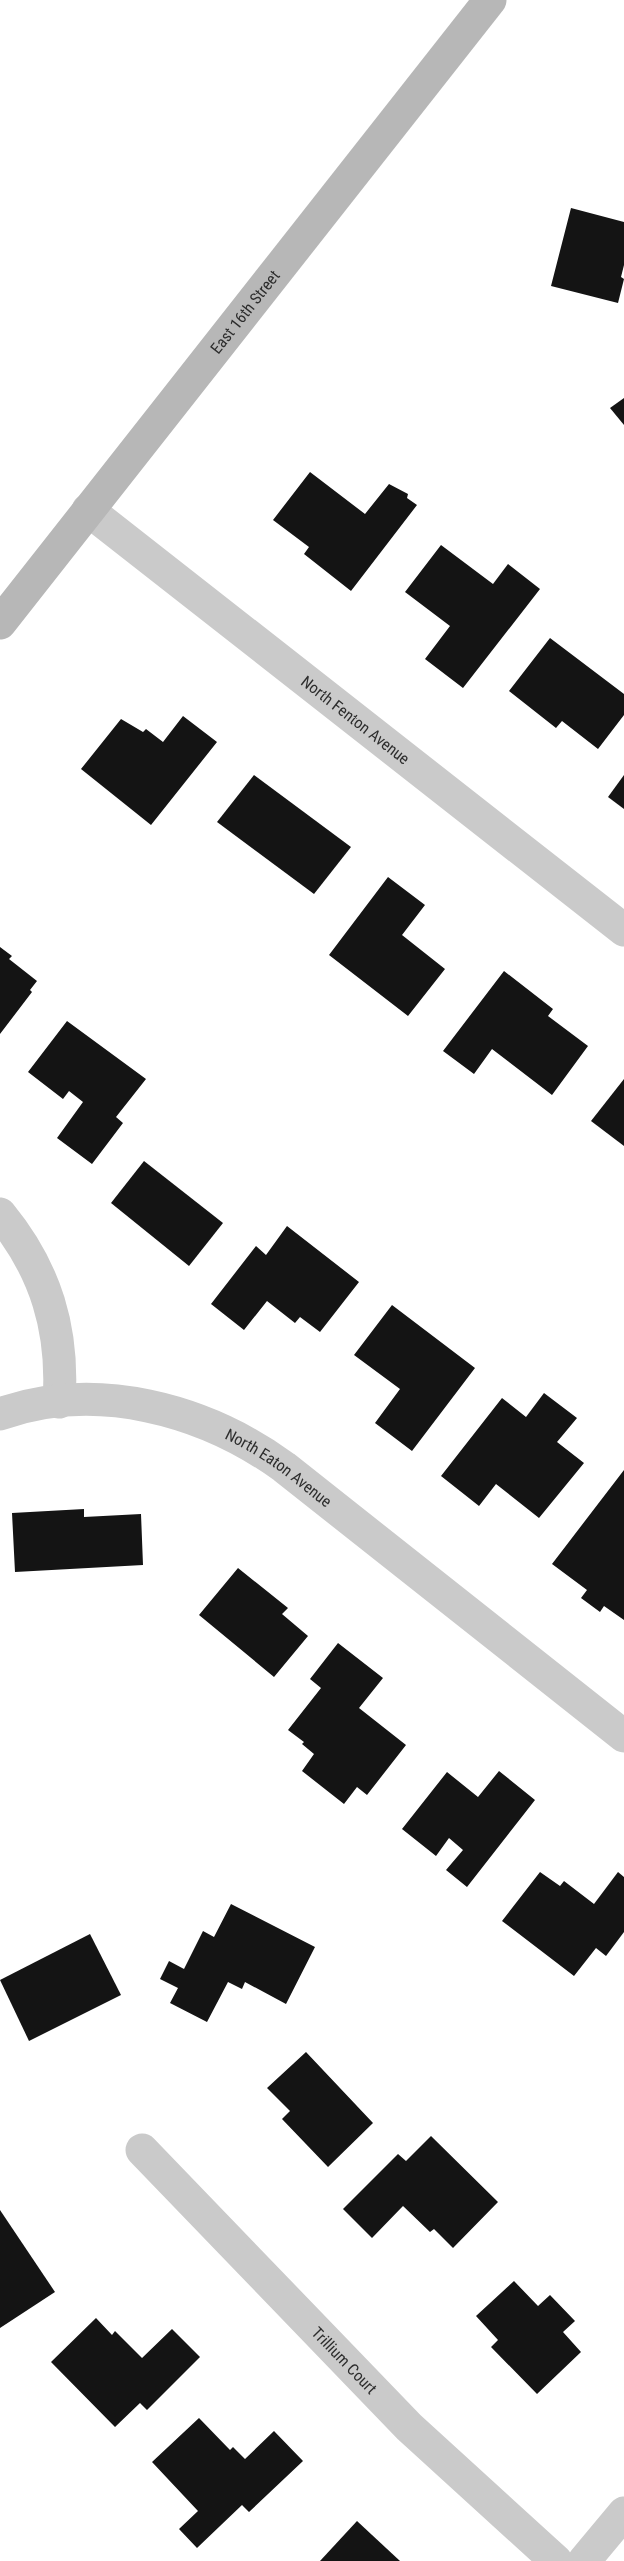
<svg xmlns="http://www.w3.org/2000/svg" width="624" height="2561" font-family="'Roboto Condensed',sans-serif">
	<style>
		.building { fill: #141414 }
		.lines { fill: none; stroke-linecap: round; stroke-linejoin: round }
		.street { stroke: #cacaca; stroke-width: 33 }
		.secondary { stroke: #b7b7b7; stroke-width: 33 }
		.labels { text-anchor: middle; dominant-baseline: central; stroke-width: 6; stroke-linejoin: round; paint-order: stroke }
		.street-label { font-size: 16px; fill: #2d2d2d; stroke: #fff }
	</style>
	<rect width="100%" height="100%" fill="#fff"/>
	<g class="building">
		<polygon points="571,208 624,222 624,265 621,277 624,279 618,303 551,286"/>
		<polygon points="624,398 624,425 610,408"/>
		<polygon points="310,472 365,514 389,484 408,494 407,498 417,505 351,591 304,554 309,547 273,520"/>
		<polygon points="441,545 493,584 508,564 540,589 463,688 425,659 450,626 405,592"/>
		<polygon points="550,638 624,694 624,715 598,749 562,721 556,728 509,691"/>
		<polygon points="183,716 217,742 151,825 81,769 121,719 143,732 146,729 163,742"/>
		<polygon points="254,775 351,847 314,894 217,822"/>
		<polygon points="624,775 624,809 608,797"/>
		<polygon points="388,877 425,905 402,935 445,969 408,1016 329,955"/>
		<polygon points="0,947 12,956 9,959 37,981 30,990 32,992 0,1034"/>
		<polygon points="504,971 553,1009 548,1016 588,1046 552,1095 492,1049 474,1074 443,1051"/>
		<polygon points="67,1021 146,1079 116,1117 123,1123 92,1164 57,1138 83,1102 69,1091 63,1099 28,1072"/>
		<polygon points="624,1079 624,1146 591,1121"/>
		<polygon points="144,1161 223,1223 189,1266 111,1203"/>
		<polygon points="287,1226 359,1282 320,1332 300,1317 295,1323 267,1301 244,1330 211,1304 256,1246 266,1255"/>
		<polygon points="392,1305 475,1368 412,1451 375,1423 400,1389 354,1355"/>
		<polygon points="544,1393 577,1418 557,1442 584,1463 539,1518 496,1484 479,1506 441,1476 502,1398 526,1417"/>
		<polygon points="624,1470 624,1620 604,1606 600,1612 581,1598 587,1590 552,1564"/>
		<polygon points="84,1509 84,1517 141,1514 143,1565 15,1572 12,1513"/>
		<polygon points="238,1568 288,1608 282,1614 308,1636 274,1677 199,1615"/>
		<polygon points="338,1643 383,1678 359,1708 406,1745 367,1795 357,1787 344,1804 302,1771 314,1754 302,1744 304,1742 288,1730 321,1688 310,1679"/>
		<polygon points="499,1771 535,1800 467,1887 446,1870 463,1850 449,1838 436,1856 402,1829 447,1772 478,1797"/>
		<polygon points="540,1872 560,1886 564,1881 594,1904 618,1872 624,1877 624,1932 606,1956 596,1948 574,1976 502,1921"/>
		<polygon points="231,1904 315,1947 286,2004 245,1982 242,1989 228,1982 207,2022 170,2003 178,1988 160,1979 169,1961 184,1969 203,1931 214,1937"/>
		<polygon points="90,1934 121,1995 29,2041 0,1980"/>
		<polygon points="306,2052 373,2123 328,2167 282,2119 290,2111 267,2088"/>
		<polygon points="431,2136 498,2202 453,2248 434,2229 430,2232 403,2206 372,2238 343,2209 398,2154 406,2161"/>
		<polygon points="0,2210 55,2292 0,2328"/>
		<polygon points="514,2281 538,2306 550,2295 575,2321 563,2332 581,2352 537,2394 491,2347 498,2340 476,2316"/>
		<polygon points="96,2318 112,2335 115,2331 142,2358 172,2329 200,2357 147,2410 140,2403 115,2427 51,2362"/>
		<polygon points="199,2418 230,2450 233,2447 245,2459 274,2431 303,2461 249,2512 242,2505 197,2548 179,2529 198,2511 152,2462"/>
		<polygon points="357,2521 400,2561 320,2561"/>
	</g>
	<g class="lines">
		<g class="street">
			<path id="s1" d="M88,510L624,930"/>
			<path d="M0,1214C46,1270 64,1330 59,1402"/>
			<path id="s2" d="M0,1414C96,1380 204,1409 284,1467L624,1736"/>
			<path id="s3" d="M142,2150L409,2427L556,2561"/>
			<polyline points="584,2561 624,2513"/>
		</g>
		<path class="secondary" id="s4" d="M0,623L490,0"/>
	</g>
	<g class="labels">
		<g class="street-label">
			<text stroke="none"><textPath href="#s4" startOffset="396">East 16th Street</textPath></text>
			<text stroke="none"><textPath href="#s1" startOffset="340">North Fenton Avenue</textPath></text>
			<text stroke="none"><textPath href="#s2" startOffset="296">North Eaton Avenue</textPath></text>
			<text stroke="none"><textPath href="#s3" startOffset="292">Trillium Court</textPath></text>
		</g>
	</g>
</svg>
